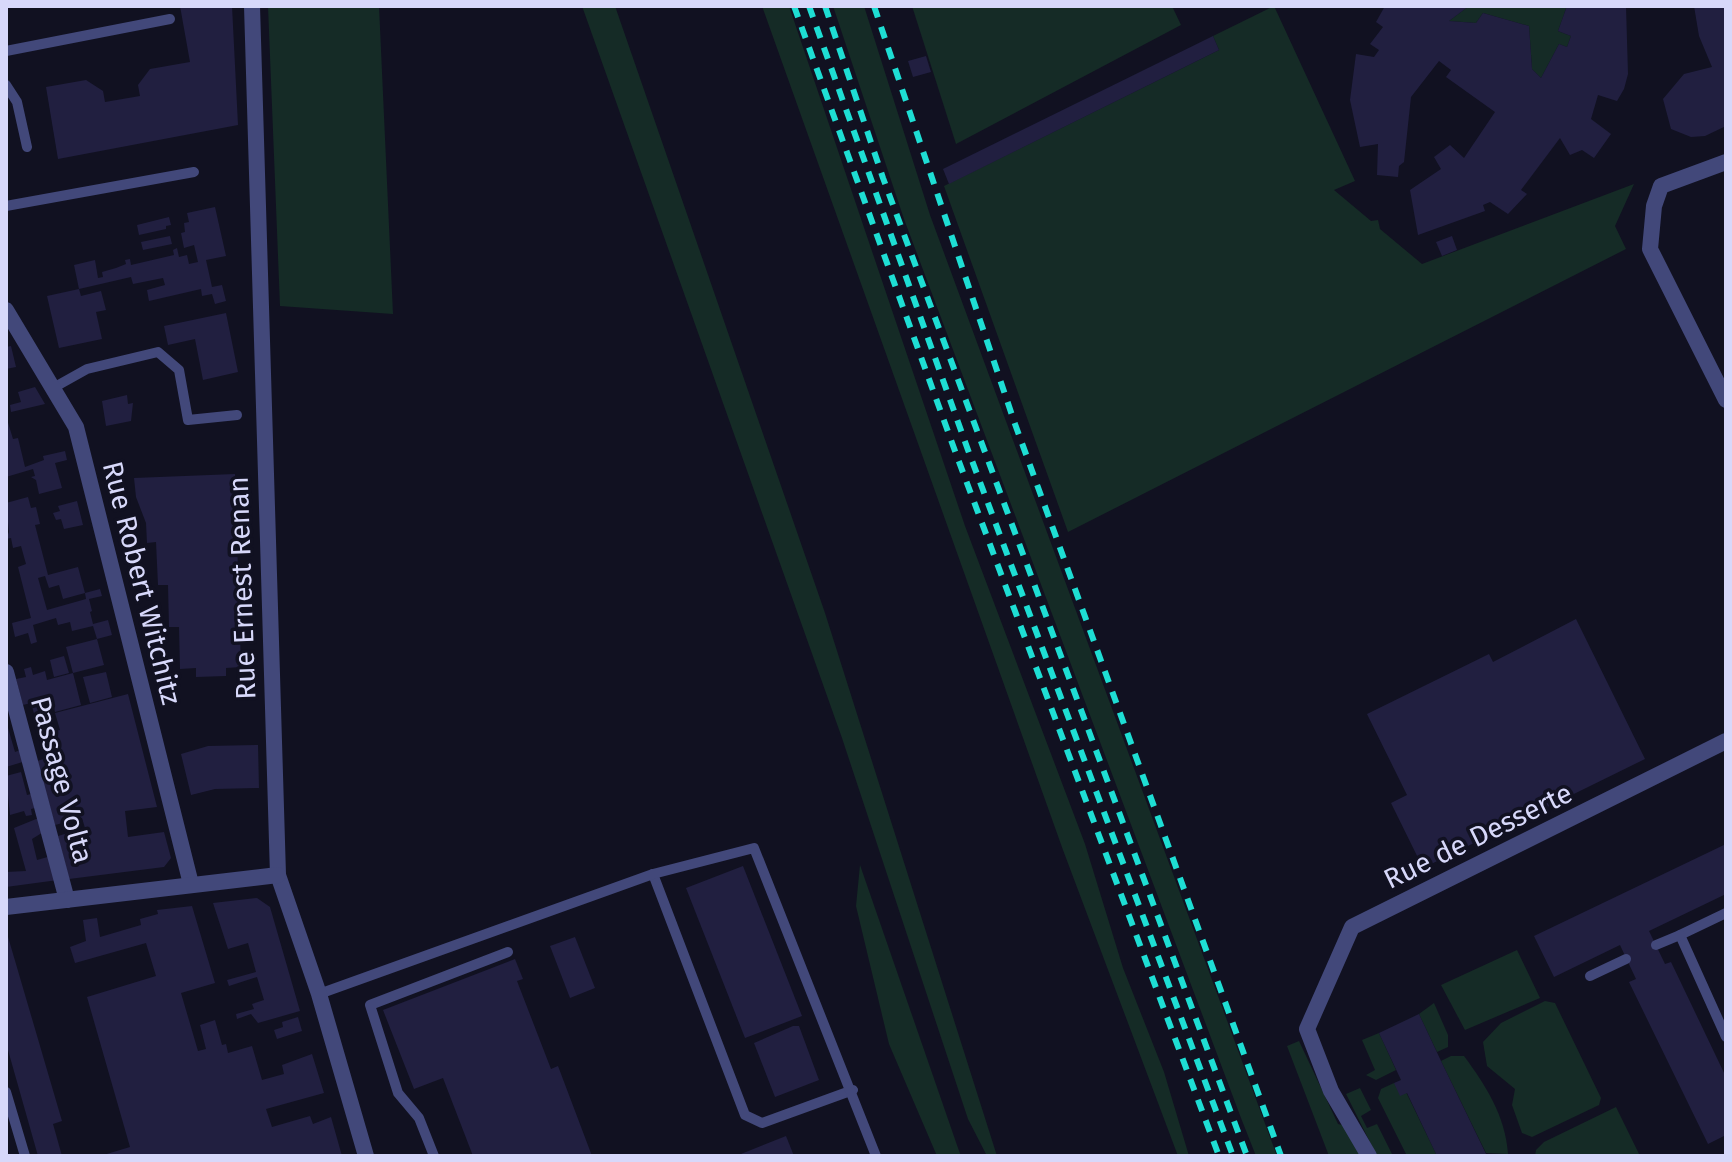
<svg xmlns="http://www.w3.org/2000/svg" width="1732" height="1162" font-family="'Fira Sans',sans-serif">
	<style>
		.green { fill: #152b26 }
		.building { fill: #211f40 }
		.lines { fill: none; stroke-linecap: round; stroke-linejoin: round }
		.lane { stroke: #42487a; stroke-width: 10 }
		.street { stroke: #42487a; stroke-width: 16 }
		.rail { stroke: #1eded4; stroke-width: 6; stroke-dasharray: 12 10; stroke-linecap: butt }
		.labels { text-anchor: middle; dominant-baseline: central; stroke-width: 7; stroke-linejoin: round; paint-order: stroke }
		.street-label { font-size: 28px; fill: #d7d8fa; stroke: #111121 }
	</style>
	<rect width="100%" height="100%" fill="#111121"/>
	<g class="green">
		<polygon points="268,6 379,6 393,314 280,306"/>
		<polygon points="582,6 615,6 825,613 997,1156 987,1156 968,1119 842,738"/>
		<polygon points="762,6 789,6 965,526 1085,844 1123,968 1164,1072 1189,1156 1178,1156 1063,850"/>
		<polygon points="833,6 864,6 930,215 1277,1156 1256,1156 1241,1118 904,219"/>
		<polygon points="912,6 1172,6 1181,25 956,144"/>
		<polygon points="1274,6 1355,181 1334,190 1371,221 1378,220 1380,229 1422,264 1634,184 1615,226 1626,249 1068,532 944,186 1219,50 1213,36"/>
		<polygon points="1469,6 1567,6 1558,31 1571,36 1567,47 1559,44 1541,78 1532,69 1529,26 1483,13 1476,23 1449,21"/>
		<polygon points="860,865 958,1148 961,1156 937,1156 889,1044 856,906"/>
		<polygon points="1517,950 1540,998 1465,1030 1441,985"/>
		<polygon points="1545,1001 1555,1003 1601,1098 1599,1105 1532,1137 1522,1133 1512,1105 1515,1089 1487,1066 1483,1042 1501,1023"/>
		<polygon points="1434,1003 1448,1035 1448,1047 1437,1052 1419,1014"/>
		<polygon points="1379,1033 1396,1070 1376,1080 1366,1075 1375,1070 1362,1040"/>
		<polygon points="1299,1041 1338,1124 1346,1126 1361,1156 1329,1156 1287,1046"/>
		<path d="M1451,1056H1464C1486,1086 1505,1115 1508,1154L1486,1153L1441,1061Z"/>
		<polygon points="1394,1083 1406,1092 1437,1156 1407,1156 1378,1098 1381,1089"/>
		<polygon points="1360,1088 1371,1110 1361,1116 1367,1128 1377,1124 1393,1156 1377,1156 1346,1094"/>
		<polygon points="1616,1107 1640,1156 1535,1156 1536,1150 1544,1142"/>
	</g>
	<g class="building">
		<polygon points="180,6 232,6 238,125 58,159 46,87 86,80 103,91 105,102 140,96 138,85 150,69 190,62"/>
		<polygon points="1385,6 1469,6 1449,21 1476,23 1483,13 1529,26 1532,69 1541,78 1559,44 1567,47 1571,36 1558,31 1567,6 1626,6 1628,74 1624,89 1617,101 1598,95 1591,119 1611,134 1594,158 1582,150 1570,155 1560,138 1521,190 1527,194 1508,214 1490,202 1483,205 1485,211 1418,235 1410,190 1441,169 1434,157 1450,145 1464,158 1495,112 1446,77 1451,70 1439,61 1411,97 1404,162 1399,166 1398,177 1377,175 1378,144 1360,147 1350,100 1356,54 1374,57 1379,50 1370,44 1383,27 1376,22"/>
		<polygon points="1694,6 1726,6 1726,126 1705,136 1691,137 1671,129 1663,99 1684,74 1712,67 1699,36"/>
		<polygon points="1213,36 1219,50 949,184 943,169"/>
		<polygon points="926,56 931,72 913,77 908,61"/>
		<polygon points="215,207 226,256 206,260 212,287 222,285 226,301 215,304 212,294 202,296 201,289 149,301 147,290 165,285 163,278 133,284 131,277 79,289 74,265 95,260 98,278 103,277 102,272 116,268 126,264 125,260 130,259 131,265 174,255 173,250 177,248 179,257 187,255 189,264 198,262 194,245 184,248 181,233 185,232 184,223 189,222 187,213"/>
		<polygon points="169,217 171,225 166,226 166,229 139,235 137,225"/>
		<polygon points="170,236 172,244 143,250 141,242"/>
		<polygon points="1452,236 1457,250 1442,256 1436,242"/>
		<polygon points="79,289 81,296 101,291 106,310 96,312 102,339 59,348 47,296"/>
		<polygon points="226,313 238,372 203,380 195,339 168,345 164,326"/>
		<polygon points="11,346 16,367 6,369 6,347"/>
		<polygon points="35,387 45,404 11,412 10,405 21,402 18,392"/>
		<polygon points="127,395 128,404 133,403 131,421 106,426 102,401"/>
		<polygon points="6,416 13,439 18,438 25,467 44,460 43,456 65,451 67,460 55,463 62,488 39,494 36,480 31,477 35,476 33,469 6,477"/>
		<polygon points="235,474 241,667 226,668 226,676 196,677 196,668 180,669 179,627 169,627 168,585 158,585 156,542 147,543 146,523 136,497 134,478"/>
		<polygon points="28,497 31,508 36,507 40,524 35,525 48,575 78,567 85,593 63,599 59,585 49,588 45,576 38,578 47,610 86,599 85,593 100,589 102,596 89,599 92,611 90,612 93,624 108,620 112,635 97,639 93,626 72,631 70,622 58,625 56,618 33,625 37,642 31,644 28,633 15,637 12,623 31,618 18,567 26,564 21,546 13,548 11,538 6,539 9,532 6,503"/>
		<polygon points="77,501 83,525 64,529 61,519 56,520 53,513 60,511 58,506"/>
		<polygon points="1576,619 1645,759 1423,868 1391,803 1407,795 1367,714 1489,654 1493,662"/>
		<polygon points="97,639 104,665 73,673 66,647"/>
		<polygon points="64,656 69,673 54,677 50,660"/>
		<polygon points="31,667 33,675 45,671 47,680 73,673 81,705 55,712 52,698 40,701 44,716 35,717 31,703 23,705 16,679 26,677 24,669"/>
		<polygon points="106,672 112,697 90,703 83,677"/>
		<polygon points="128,694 157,807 125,811 128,837 164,832 171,858 164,867 69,879 58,836 85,828 82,818 55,825 37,761 50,757 44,733 60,730 55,713"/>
		<polygon points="6,721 15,752 23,749 26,761 6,767"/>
		<polygon points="258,745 259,788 215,789 191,795 181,754 208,746"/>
		<polygon points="21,772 27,795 35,793 39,807 31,809 32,815 26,816 24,811 10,815 6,776"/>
		<polygon points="41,817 45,831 32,839 37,860 51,856 58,880 6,887 6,872 26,871 14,828"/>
		<polygon points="1726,844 1726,894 1649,931 1665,964 1671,962 1726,1077 1726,1135 1708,1144 1629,982 1636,979 1620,945 1554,977 1534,936"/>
		<polygon points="743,866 802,1016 745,1038 686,888"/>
		<polygon points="257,898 270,907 300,1011 258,1023 251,1014 237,1019 236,1014 254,1009 252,1004 264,1000 257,977 229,986 227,980 256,972 248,943 228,949 213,903"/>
		<polygon points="192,906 215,983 181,993 198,1051 206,1049 200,1025 215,1020 222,1045 226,1044 228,1053 252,1046 262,1080 284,1074 282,1065 312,1054 324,1093 266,1109 272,1127 310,1116 313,1124 331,1117 342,1156 100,1156 130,1147 87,997 156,976 146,943 75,963 70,947 86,941 83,920 97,918 100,937 141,925 140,919 158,914 157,910"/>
		<polygon points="6,930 62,1121 53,1124 62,1156 38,1156 6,1043"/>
		<polygon points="575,937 595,988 570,998 550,946"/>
		<polygon points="515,959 523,979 517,981 551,1069 558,1066 592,1156 473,1156 443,1078 414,1089 383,1010"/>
		<polygon points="1419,1014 1441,1061 1487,1156 1437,1156 1407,1093 1400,1096 1394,1083 1401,1080 1379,1033"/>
		<polygon points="298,1017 302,1031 277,1039 274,1030 283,1027 282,1022"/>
		<polygon points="793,1026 799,1026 819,1080 775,1097 754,1043"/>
		<polygon points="786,1136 794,1156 736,1156"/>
	</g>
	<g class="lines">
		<g class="lane">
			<polyline points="6,51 170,19"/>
			<polyline points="6,85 17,102 27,147"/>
			<polyline points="6,206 194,172"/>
			<polyline points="53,388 87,369 158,352 179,370 188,420 237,415"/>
			<polyline points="653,874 745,1115 762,1123 853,1090"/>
			<polyline points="1726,913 1680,935 1726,1037"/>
			<polyline points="1656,945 1680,935"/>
			<polyline points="1590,976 1626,959"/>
			<polyline points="319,994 653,874 754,848 876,1156"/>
			<polyline points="6,1092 25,1156"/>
			<polyline points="434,1156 419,1118 398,1093 370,1005 508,952"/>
		</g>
		<g class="street">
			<polyline points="252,6 278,875 319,994 366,1156"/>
			<polyline points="1726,162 1661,186 1654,206 1650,249 1726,400"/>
			<polyline points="6,310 76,427 191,884"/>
			<polyline points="6,672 67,900"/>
			<polyline points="6,907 278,875"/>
			<polyline points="1369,1156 1331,1091 1307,1029 1352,927 1726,741"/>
		</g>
		<g class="rail">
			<polyline points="794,6 955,451 1219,1156"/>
			<polyline points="809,6 968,450 1233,1156"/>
			<polyline points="825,6 883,178 1247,1156"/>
			<polyline points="874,6 1015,424 1281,1156"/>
		</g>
	</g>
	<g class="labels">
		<g class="street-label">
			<text transform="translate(142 583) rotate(76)">Rue Robert Witchitz</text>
			<text transform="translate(242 588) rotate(-92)">Rue Ernest Renan</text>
			<text transform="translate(62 780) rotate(75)">Passage Volta</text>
			<text transform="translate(1478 836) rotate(-26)">Rue de Desserte</text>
		</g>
	</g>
	<rect width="1732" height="1162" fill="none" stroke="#d7d8fa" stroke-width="16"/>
</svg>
